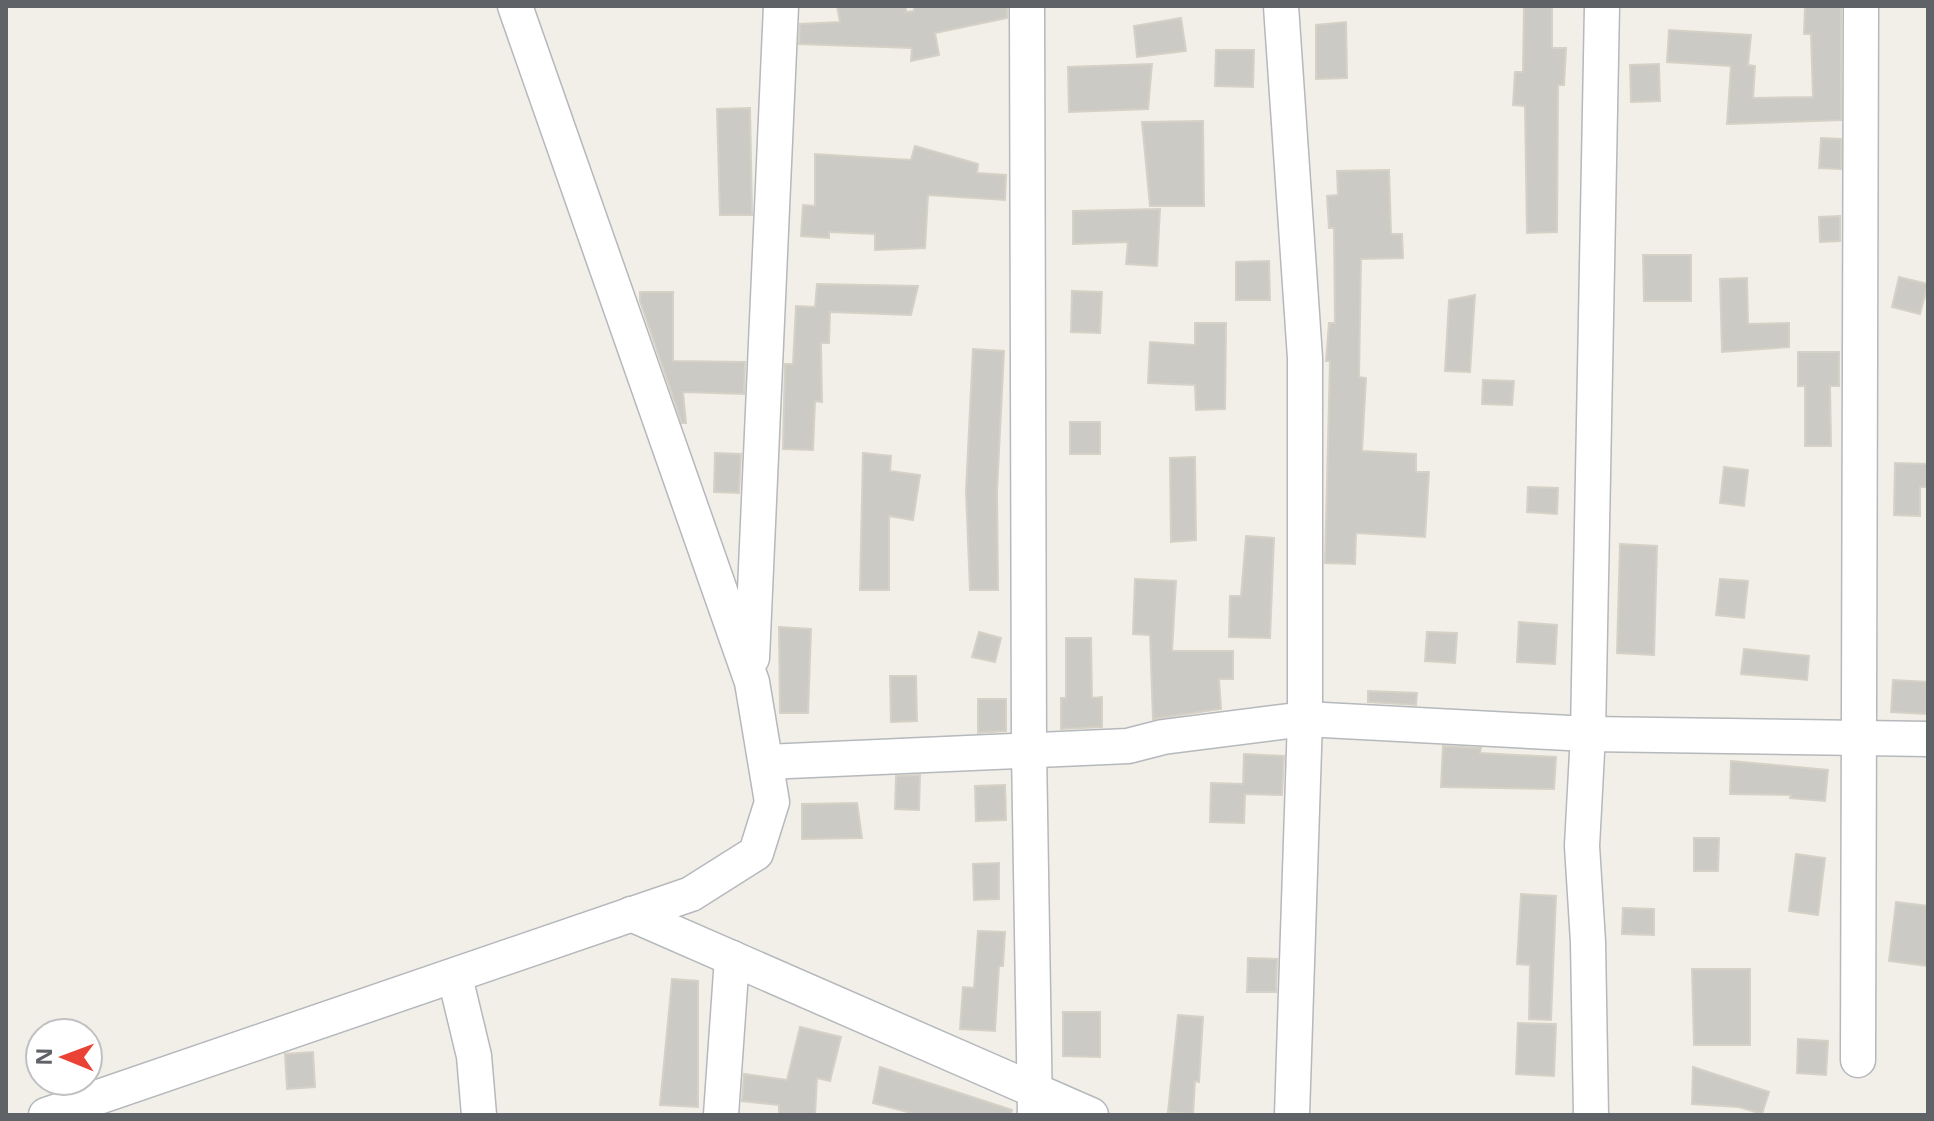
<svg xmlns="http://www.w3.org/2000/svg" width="1934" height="1121" font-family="'Open Sans',sans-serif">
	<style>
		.building { fill: #cccac5; stroke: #d6d1c6; stroke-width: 2 }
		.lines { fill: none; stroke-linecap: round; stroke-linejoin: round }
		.minor-casing { stroke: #b5b8bc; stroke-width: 37 }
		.minor { stroke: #fff; stroke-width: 34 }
	</style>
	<rect width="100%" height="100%" fill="#f1efe8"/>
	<g class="building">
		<polygon points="837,6 906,6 906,12 914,11 914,6 1007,6 1007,18 935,33 939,55 911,61 912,48 799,44 800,24 840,22"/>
		<polygon points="1524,6 1552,6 1552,48 1566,48 1564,85 1558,85 1557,232 1527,233 1525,106 1513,105 1515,72 1523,72"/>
		<polygon points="1805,6 1841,6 1841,120 1727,124 1731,66 1667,62 1669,30 1751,35 1748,65 1755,66 1753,98 1813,97 1811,34 1804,34"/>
		<polygon points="1181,18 1186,51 1137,57 1134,26"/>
		<polygon points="1346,22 1347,78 1316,79 1316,25"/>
		<polygon points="1216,50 1254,50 1253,87 1215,86"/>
		<polygon points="1152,64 1148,109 1069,112 1068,67"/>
		<polygon points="1659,64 1660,101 1631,102 1630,65"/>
		<polygon points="750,108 752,215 720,215 717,109"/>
		<polygon points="1203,121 1204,206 1150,206 1142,122"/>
		<polygon points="1821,138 1841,139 1841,169 1819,168"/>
		<polygon points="915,146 978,164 977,173 1006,175 1005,200 928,195 925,248 875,250 875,234 829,232 829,238 801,236 803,205 815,206 815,154 911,160"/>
		<polygon points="1389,170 1391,234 1402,234 1403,258 1361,259 1359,377 1366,378 1362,451 1416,454 1416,472 1429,472 1425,537 1356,533 1355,564 1325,563 1330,361 1326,361 1329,323 1335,323 1334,228 1329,228 1327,196 1338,195 1337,171"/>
		<polygon points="1160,209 1157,266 1126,264 1128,242 1073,244 1073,211"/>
		<polygon points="1840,216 1840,241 1820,242 1819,217"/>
		<polygon points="1643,255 1691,255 1691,301 1644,301"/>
		<polygon points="1269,261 1270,300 1236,300 1236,262"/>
		<polygon points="1899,277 1928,284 1920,314 1892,307"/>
		<polygon points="1747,278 1748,324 1789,323 1789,347 1722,352 1720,279"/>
		<polygon points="817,284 918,286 911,315 830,312 829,343 821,343 822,402 815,401 813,450 783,449 785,364 793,364 796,306 815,307"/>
		<polygon points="1072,291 1102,292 1100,333 1071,332"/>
		<polygon points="640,292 673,292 673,361 745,362 744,394 683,392 686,423 682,423 640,301"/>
		<polygon points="1475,295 1470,372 1445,371 1449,300"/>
		<polygon points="1195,323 1226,323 1225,409 1196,410 1195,385 1148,383 1150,342 1195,345"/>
		<polygon points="973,349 1004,351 997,491 998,590 970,590 966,491"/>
		<polygon points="1798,352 1839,352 1839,386 1830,386 1831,446 1805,446 1805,386 1798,386"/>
		<polygon points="1483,380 1514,381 1512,405 1482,404"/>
		<rect x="1070" y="422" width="30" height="32"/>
		<polygon points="715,453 741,454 739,493 714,492"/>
		<polygon points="863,453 891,456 890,471 920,475 913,520 889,516 889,590 860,590"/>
		<polygon points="1195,457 1196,540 1171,542 1170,458"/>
		<polygon points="1895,463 1927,464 1927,487 1920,487 1920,516 1894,515"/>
		<polygon points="1724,467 1748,470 1744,506 1720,503"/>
		<polygon points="1528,487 1558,488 1557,514 1527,512"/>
		<polygon points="1246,536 1274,538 1270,638 1229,637 1230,596 1241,596"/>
		<polygon points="1620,544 1657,546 1654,655 1617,653"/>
		<polygon points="1135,579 1176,581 1172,651 1233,651 1233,679 1219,679 1221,709 1153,719 1150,635 1133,634"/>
		<polygon points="1720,579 1748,581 1744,618 1716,615"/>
		<polygon points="1519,622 1557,625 1555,664 1517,662"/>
		<polygon points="779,627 811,629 808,713 780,713"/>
		<polygon points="979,632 1001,638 995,662 972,657"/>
		<polygon points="1427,632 1457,633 1455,663 1425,661"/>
		<polygon points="1066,638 1091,638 1092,698 1102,697 1102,727 1061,729 1061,698 1066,698"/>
		<polygon points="1744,649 1809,656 1807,680 1741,674"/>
		<polygon points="890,676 916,676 917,721 891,722"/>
		<polygon points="1893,680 1928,682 1926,714 1891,712"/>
		<polygon points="1368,691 1417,693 1416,705 1368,702"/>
		<polygon points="978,699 1006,699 1006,731 978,733"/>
		<polygon points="1443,746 1481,748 1480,753 1556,757 1554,789 1441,787"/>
		<polygon points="1244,754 1284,756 1282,795 1245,794 1244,823 1210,822 1211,783 1243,784"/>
		<polygon points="1731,761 1828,770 1825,801 1790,798 1791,795 1730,794"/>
		<polygon points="920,775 919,810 895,809 896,776"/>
		<polygon points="1005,785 1006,820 976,821 975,786"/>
		<polygon points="857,803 862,838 802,839 802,804"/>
		<polygon points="1694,838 1719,838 1718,871 1694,871"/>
		<polygon points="1796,854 1825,858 1818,915 1789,911"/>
		<polygon points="999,863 999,899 974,900 973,864"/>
		<polygon points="1521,894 1556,896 1551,1020 1529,1019 1530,965 1517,964"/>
		<polygon points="1896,902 1928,906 1928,966 1889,961"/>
		<polygon points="1623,908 1654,909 1654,935 1622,934"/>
		<polygon points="978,931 1005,932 1003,966 999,966 995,1031 960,1029 963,987 974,988"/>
		<polygon points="1248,958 1277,959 1276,992 1247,992"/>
		<polygon points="1692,969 1750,969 1750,1045 1694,1045"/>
		<polygon points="672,979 698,981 698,1107 660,1105"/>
		<polygon points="1063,1012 1100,1012 1100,1057 1063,1056"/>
		<polygon points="1178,1015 1203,1017 1199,1082 1195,1081 1193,1114 1168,1112"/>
		<polygon points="1518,1023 1556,1024 1554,1076 1516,1074"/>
		<polygon points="800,1027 841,1037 830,1081 817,1078 815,1115 779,1115 779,1105 742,1101 744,1074 787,1080"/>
		<polygon points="1798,1039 1828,1041 1826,1075 1797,1073"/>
		<polygon points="313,1052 315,1087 287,1089 285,1054"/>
		<polygon points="880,1067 1012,1110 1011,1115 919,1115 873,1103"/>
		<polygon points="1693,1067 1769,1092 1762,1114 1739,1107 1692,1104"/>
	</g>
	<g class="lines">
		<defs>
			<g id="minor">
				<polyline points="1027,6 1029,750 1035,1115"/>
				<polyline points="1281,6 1305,358 1305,719 1292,1115"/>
				<polyline points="752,658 781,6"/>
				<polyline points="766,762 1128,746 1163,737 1305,719 1588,734 1928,739"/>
				<polyline points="631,914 1091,1115"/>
				<polyline points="455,977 474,1056 479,1115"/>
				<polyline points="1858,1060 1861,6"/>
				<polyline points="46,1115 691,894 756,853 772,802 752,682 515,6"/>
				<polyline points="721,1115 732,958"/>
				<polyline points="1591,1115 1588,942 1582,846 1588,734 1602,6"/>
			</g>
		</defs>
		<use href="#minor" class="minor-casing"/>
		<use href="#minor" class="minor"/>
	</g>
	<rect width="1934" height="1121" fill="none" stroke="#5f6368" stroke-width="16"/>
	<g transform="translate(64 1057) rotate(271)"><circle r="38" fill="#ffffff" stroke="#bfc1c3" stroke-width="2"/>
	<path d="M0-6L14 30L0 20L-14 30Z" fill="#ea4335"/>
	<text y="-12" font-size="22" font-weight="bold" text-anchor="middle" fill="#5f6368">N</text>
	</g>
</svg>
